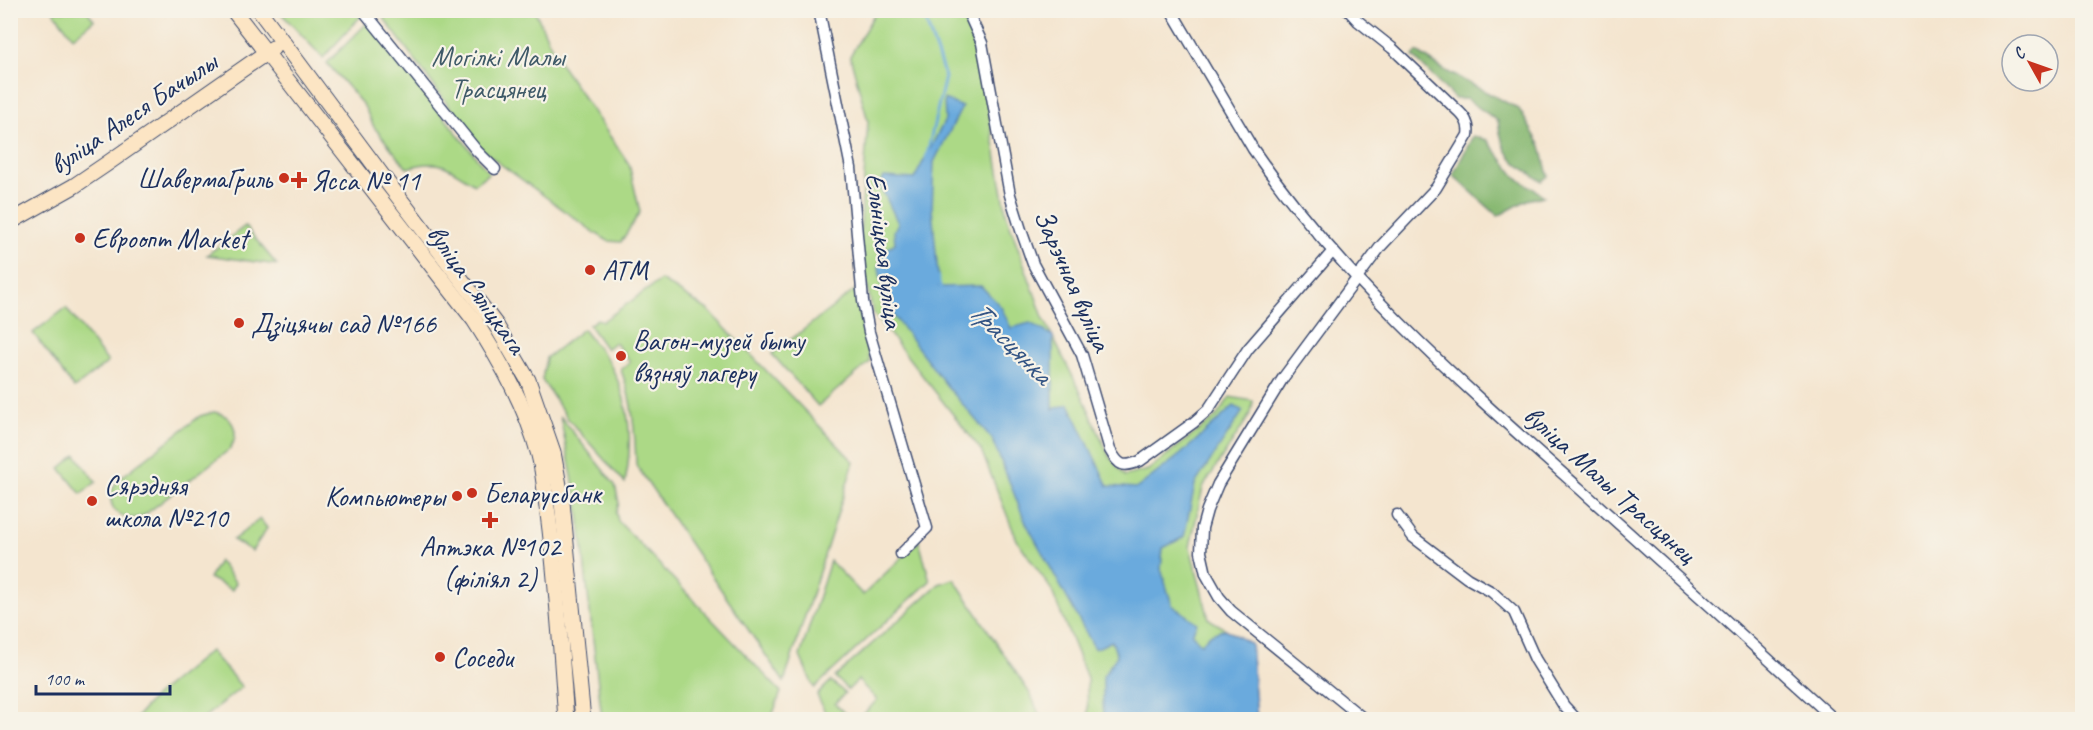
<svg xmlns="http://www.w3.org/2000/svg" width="2093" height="730" font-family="Caveat,sans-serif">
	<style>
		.green { fill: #acd986; stroke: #648472; stroke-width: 1.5 }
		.forest { fill: #89b973; stroke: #527468; stroke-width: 1.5 }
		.water { fill: #6aaadd; stroke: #426c9e; stroke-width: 1.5 }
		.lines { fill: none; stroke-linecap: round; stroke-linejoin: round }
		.stream { stroke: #6aaadd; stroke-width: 3 }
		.street-casing { stroke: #3c4a6f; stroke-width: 13 }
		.secondary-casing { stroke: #3c4a6f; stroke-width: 17 }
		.street { stroke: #fff; stroke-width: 10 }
		.secondary { stroke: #fce5c4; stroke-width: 15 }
		.poi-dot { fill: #c8321e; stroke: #f7f3e8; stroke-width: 2 }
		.labels { text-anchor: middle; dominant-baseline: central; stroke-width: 4.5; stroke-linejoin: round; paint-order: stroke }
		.park-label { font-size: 28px; fill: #3f5a68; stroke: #f7f3e8 }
		.street-label { font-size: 28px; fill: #1b2f5e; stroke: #f7f3e8 }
		.poi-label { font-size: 28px; fill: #1b2f5e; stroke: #f7f3e8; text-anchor: start }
		.water-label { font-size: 30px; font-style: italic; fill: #335484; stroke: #f7f3e8 }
	</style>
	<rect width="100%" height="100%" fill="#f7f3e8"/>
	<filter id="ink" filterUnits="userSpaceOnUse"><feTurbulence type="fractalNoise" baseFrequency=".0167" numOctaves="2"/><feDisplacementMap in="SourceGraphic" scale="12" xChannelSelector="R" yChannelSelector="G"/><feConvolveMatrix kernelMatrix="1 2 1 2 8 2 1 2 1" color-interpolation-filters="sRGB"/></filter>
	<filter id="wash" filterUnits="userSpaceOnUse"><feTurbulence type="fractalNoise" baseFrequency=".008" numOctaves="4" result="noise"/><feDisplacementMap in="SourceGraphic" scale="24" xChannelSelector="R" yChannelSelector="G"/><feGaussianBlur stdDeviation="1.35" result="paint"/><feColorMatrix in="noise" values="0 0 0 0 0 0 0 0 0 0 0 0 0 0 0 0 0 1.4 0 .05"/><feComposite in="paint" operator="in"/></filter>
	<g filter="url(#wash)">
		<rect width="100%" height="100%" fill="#f4e5cf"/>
		<g class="green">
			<polygon points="392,10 535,11 557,59 629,164 640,212 621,242 608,241 595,233 499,163 480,148 383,17"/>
			<polygon points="53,11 87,11 94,20 73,37"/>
			<polygon points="279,11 358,11 362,15 323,58"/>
			<polygon points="876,11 963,11 977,45 1007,217 1043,317 1083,397 1109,456 1125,476 1148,470 1216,417 1230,397 1253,401 1251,413 1203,487 1190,547 1209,619 1251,644 1257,719 1088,719 1087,678 1051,589 1017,540 981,450 873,313 859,248 868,121 850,56"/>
			<path d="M368,22L489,173L474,184C446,166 441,158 407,168L374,127L364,106L327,63Z"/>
			<polygon points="245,226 277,265 207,255"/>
			<path d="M661,280L708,310L854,462L784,682L636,465C635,432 633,401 621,370L630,362L615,342L606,349L589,325L597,319L603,321Z"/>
			<polygon points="855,290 870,362 818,406 772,354"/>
			<polygon points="66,308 108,362 74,388 33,333"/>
			<path d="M583,329C592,342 606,355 613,370C631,406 633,444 625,483L568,419L542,380L546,358Z"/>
			<path d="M214,412C233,415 241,432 230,449L143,516C117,526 100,500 119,479L200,416Z"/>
			<polygon points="560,416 615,485 619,503 616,513 618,521 781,692 771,719 602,719 578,506"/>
			<polygon points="76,455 96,482 81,494 60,468"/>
			<polygon points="260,519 267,528 252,551 233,540"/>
			<polygon points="919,541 930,581 814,688 800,656 830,561 863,595"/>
			<polygon points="219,561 236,583 232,590 209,578"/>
			<polygon points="954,579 1031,695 1041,719 859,719 877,700 858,680 848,690 835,677 939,584"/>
			<polygon points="210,651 242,687 202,719 135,719 155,696"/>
			<polygon points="831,681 845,693 835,704 851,719 828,719 817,695"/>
		</g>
		<g class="forest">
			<path d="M1417,52L1446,71L1519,109L1541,146L1548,176L1542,181C1514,163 1502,156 1498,121L1466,99H1455L1413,56Z"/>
			<polygon points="1473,136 1487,140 1516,177 1544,196 1527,200 1498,216 1453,175"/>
		</g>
		<polygon class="water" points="944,99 962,107 934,162 932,208 939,287 981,286 1001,307 1011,328 1030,323 1053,336 1053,409 1069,404 1108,486 1137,488 1181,454 1234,406 1243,411 1195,484 1184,537 1163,548 1161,569 1172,605 1197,623 1192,634 1201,644 1209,635 1225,629 1251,644 1257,719 1103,719 1103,676 1117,656 1112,641 1095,649 1025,521 992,439 947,386 886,306 879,268 883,252 895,243 894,231 898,223 880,185 884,177 914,179 945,120"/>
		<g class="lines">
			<g class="stream">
				<polyline points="922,10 945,77 926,159"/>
				<polyline points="937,276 941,289"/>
			</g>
		</g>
	</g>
	<g filter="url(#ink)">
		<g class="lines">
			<defs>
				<g id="street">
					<polyline points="363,10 477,151 495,169"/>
					<polyline points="819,10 851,168 863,301 869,332 927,528 901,554"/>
					<path d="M967,10L982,43L1010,195L1021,230L1033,264L1082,355L1110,450C1119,466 1123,468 1140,461L1193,423L1208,410L1248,349L1333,251"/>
					<path d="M1171,10L1253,149C1342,279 1462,384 1579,488C1665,565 1750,642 1835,720"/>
					<path d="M1348,10L1358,21L1392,48L1456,109C1464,116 1470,123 1468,135L1436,188L1381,246L1283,378L1218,484L1207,510L1202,528L1201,552L1206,574L1219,597L1231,611L1365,720"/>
					<polyline points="1397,515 1413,537 1467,578 1492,592 1514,612 1535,659 1564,706 1577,720"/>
				</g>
				<g id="secondary">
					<path d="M233,10L474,320C501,362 526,406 539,455C544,474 545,495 548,514C557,582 561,651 566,720"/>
					<polyline points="259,10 390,186 496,325 528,380 553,452 562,502 583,720"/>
					<polyline points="10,222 74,186 105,165 273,48"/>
				</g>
			</defs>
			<use href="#street" class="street-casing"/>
			<use href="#secondary" class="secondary-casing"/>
			<use href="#street" class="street"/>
			<use href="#secondary" class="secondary"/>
		</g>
	</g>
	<g class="poi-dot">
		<circle cx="284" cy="178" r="6"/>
		<path d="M296 171h6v6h6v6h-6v6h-6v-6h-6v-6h6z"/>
		<circle cx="80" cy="238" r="6"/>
		<circle cx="590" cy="270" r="6"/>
		<circle cx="239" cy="323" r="6"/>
		<circle cx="621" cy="356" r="6"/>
		<circle cx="472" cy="493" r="6"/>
		<circle cx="457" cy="496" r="6"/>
		<circle cx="92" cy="501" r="6"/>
		<path d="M487 511h6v6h6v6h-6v6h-6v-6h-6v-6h6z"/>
		<circle cx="440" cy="657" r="6"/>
	</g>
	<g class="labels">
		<g class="park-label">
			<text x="498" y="56">Могілкі Малы<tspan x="498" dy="32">Трасцянец</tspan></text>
		</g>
		<g class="street-label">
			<text transform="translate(133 113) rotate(-34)">вуліца Алеся Бачылы</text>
			<text transform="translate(885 251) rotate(83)">Ельніцкая вуліца</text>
			<text transform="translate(1073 280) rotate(66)">Зарэчная вуліца</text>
			<text transform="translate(477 289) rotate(55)">вуліца Сяліцкага</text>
			<text transform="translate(1610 484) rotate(42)">вуліца Малы Трасцянец</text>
		</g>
		<g class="poi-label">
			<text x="272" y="178" text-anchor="end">ШавермаГриль</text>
			<text x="311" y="180">Ясса № 11</text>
			<text x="92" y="238">Евроопт Market</text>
			<text x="602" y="270">АТМ</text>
			<text x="251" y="323">Дзіцячы сад №166</text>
			<text x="633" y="340">Вагон-музей быту<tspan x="633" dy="32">вязняў лагеру</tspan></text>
			<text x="104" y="485">Сярэдняя<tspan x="104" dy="32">школа №210</tspan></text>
			<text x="484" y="493">Беларусбанк</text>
			<text x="445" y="496" text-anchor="end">Компьютеры</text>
			<text x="490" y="546" text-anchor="middle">Аптэка №102<tspan x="490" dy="32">(філіял 2)</tspan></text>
			<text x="452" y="657">Соседи</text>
		</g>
		<g class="water-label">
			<text transform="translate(1011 342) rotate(45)">Трасцянка</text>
		</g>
	</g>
	<rect width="2093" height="730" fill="none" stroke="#f7f3e8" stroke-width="36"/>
	<g transform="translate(2030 63) rotate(310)"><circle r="28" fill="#f7f3e8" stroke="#9fa5b1" stroke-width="1.5"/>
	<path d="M0-4.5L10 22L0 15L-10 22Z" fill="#c8321e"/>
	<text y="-9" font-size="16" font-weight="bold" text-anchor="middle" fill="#1b2f5e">С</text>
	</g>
	<path d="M36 685v9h134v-9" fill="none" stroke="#1b2f5e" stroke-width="3"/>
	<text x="45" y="685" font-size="18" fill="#1b2f5e" stroke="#f7f3e8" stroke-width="4.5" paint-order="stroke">100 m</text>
</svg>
